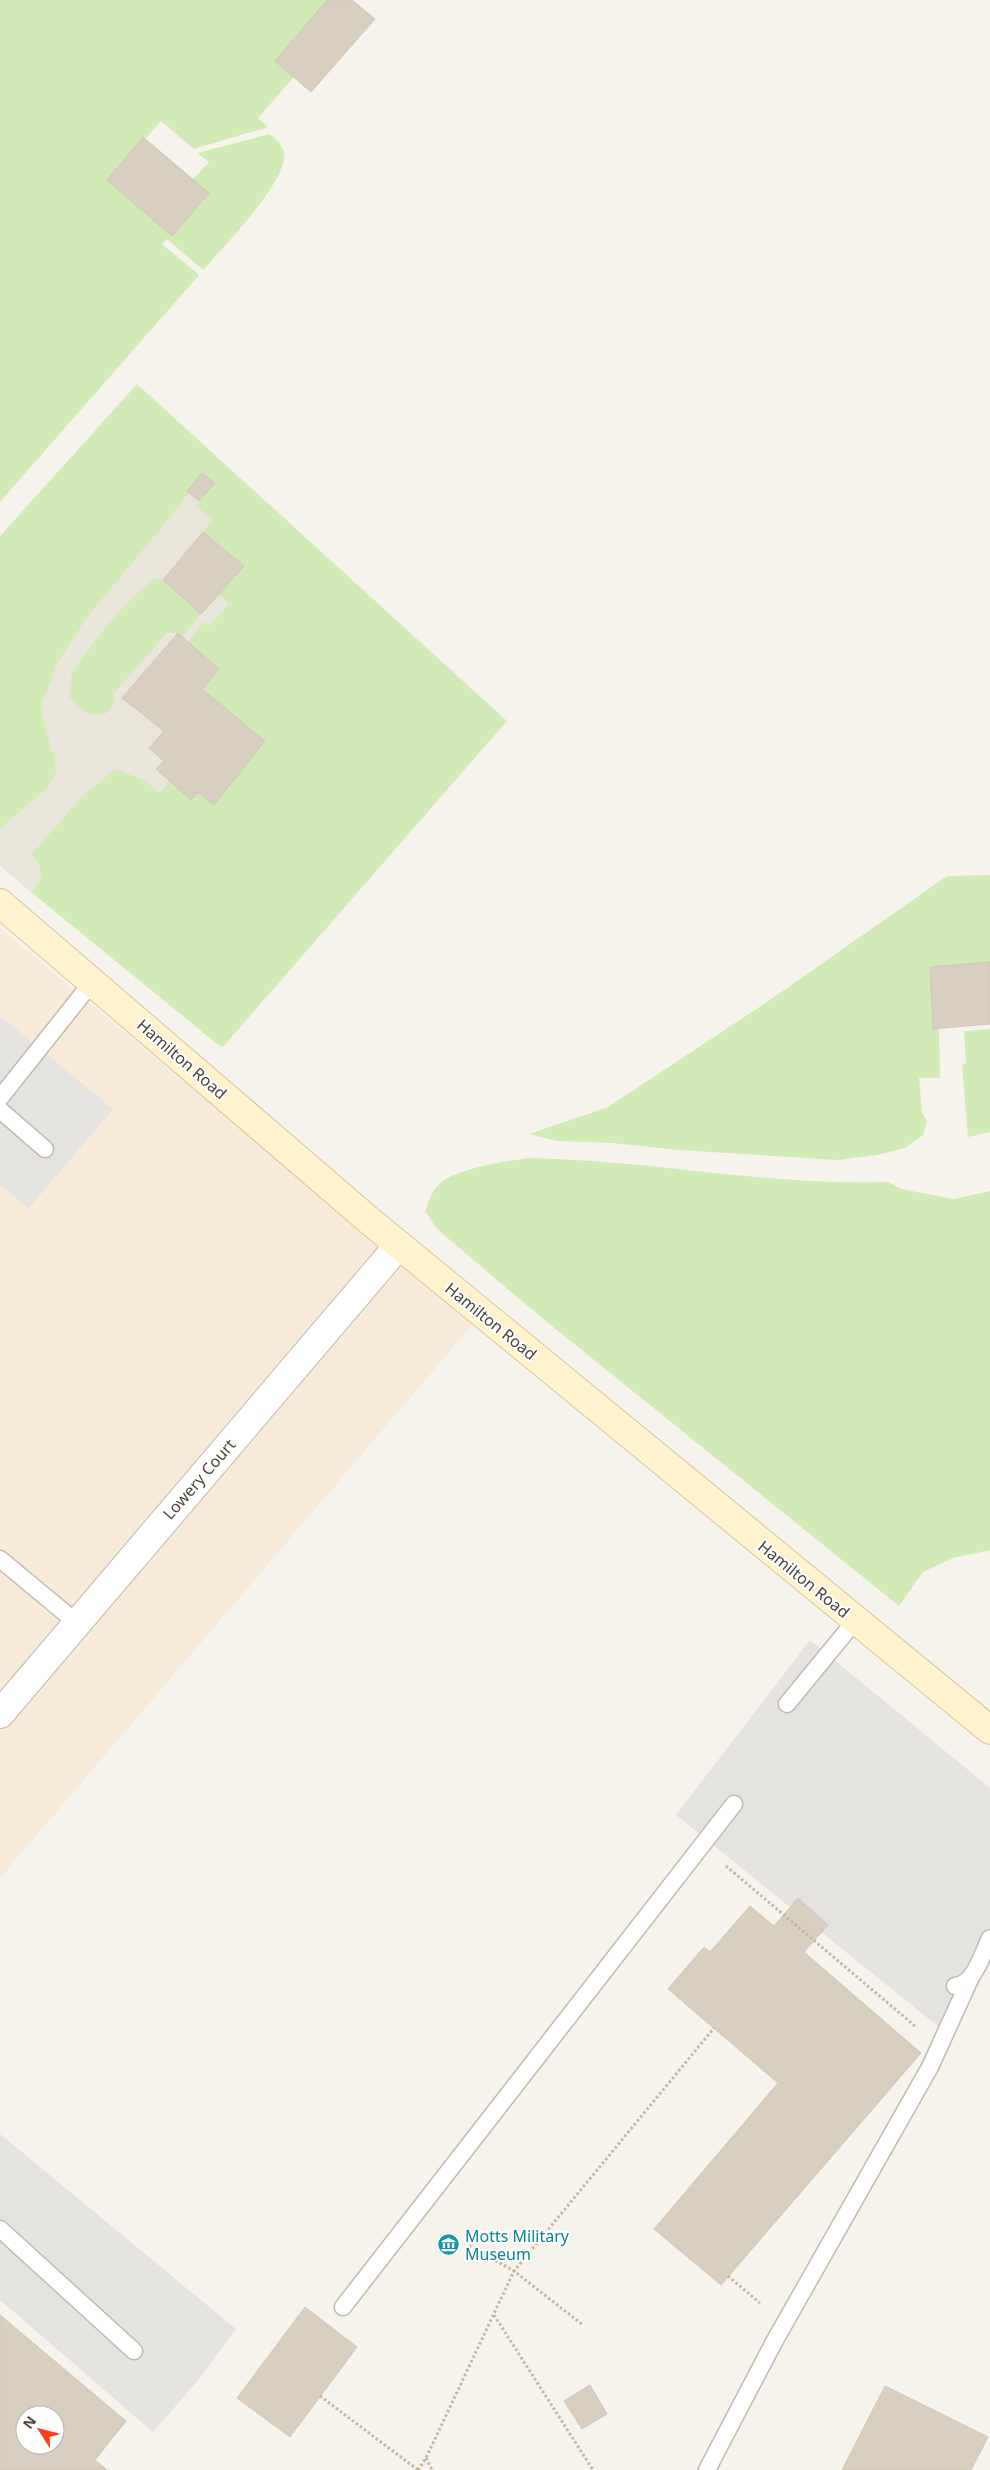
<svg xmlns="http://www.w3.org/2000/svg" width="990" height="2470" font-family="'Noto Sans',sans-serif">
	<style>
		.residential { fill: #eae5da }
		.commercial { fill: #f7ead8 }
		.green { fill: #d2eab5 }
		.parking { fill: #e5e3e0 }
		.building { fill: #d8cfc1; stroke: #d3c7b4; fill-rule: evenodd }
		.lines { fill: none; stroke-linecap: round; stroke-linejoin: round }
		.lane-casing { stroke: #c2bbae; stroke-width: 19 }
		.street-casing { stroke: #c2bbae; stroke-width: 30 }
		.secondary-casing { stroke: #d6c79b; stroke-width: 30 }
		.path { stroke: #c4b79f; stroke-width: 3; stroke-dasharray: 2.5 2.5; stroke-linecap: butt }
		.lane { stroke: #fff; stroke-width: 16 }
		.street { stroke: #fff; stroke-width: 28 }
		.secondary { stroke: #fff3cd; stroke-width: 28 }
		.labels { text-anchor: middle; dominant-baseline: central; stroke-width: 4; stroke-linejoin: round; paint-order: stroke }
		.street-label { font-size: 16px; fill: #4b4439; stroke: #fff }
		.culture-label { font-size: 16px; fill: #0d838f; stroke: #fff; text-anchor: start }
	</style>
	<rect width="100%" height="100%" fill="#f6f3ec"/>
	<polygon class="residential" points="189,493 199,501 197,507 213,521 204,532 244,566 229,603 210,625 219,669 203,689 265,741 214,805 160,792 144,780 125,774 39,866 42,877 31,892 0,866 0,829 47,788 55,759 45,728 41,706 48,686 58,662 89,615"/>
	<polygon class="commercial" points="0,928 473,1324 0,1878"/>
	<g class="green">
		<path d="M0,0H327L275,61L294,77L258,118L268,127L194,149L161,121L145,139L143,137L107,180L172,236L209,193L193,179L209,162L197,153L270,134C277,140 284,146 284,156C285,183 222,249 203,270L167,239L162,244L199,275L0,502Z"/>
		<polygon points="137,384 507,721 222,1048 31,892 42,877 39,866 32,854 83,795 115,769 144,780 160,792 170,782 191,800 198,792 214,805 265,741 202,689 219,668 188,642 204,622 210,625 229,603 219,594 244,566 203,532 213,521 196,506 214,483 202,473 187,491 189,493 176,510 89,615 58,662 41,706 45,728 55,759 56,774 47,788 0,829 0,536"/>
		<path d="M155,578L163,580L201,614L182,637L178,633H167L113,694L115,703L107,713C90,720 79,710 69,696L72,672L104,629L130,600Z"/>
		<polygon points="990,875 990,962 930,967 933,1029 939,1029 940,1078 919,1078 922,1112 927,1121 923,1135 905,1148 877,1155 838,1160 679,1150 612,1143 557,1141 529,1134 608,1107 770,1000 947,876"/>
		<polygon points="990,1029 990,1132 968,1137 962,1065 966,1063 964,1031"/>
		<path d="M528,1158C649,1160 767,1186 888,1182L901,1189L954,1199L990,1191V1550L953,1558L923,1572L899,1606L542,1318L437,1229L425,1211C428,1204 430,1196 434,1190C449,1168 504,1162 528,1158Z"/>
	</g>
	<g class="parking">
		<polygon points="0,1016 113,1109 29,1208 0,1185"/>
		<polygon points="810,1640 990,1788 990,1938 940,2028 676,1815"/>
		<polygon points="0,2134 236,2329 199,2379 153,2432 0,2300"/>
	</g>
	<g class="building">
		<polygon points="327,0 352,0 375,19 311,92 275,61"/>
		<polygon points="143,137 209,193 172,236 107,180"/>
		<polygon points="202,473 215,483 199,501 187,491"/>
		<polygon points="203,532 244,566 201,614 163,580"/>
		<polygon points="178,633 219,669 202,689 265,741 214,805 198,792 191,800 156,769 164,761 149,748 164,731 122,698"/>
		<polygon points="990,962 990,1024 933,1029 930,967"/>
		<polygon points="798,1898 828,1925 804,1952 921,2053 721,2285 654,2229 778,2083 668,1989 704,1947 710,1952 750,1906 774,1926"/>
		<polygon points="305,2307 357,2347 290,2437 237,2398"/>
		<path d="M0,2315L126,2421L95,2460L107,2470H0ZM25,2415H55V2445H25Z"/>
		<polygon points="590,2385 607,2414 582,2429 564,2401"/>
		<polygon points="885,2386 988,2437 971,2470 842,2470"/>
	</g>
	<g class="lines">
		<defs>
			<g id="lane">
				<polyline points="0,1098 93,981"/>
				<polyline points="0,1110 45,1149"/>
				<polyline points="0,1559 77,1623"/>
				<polyline points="787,1704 855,1621"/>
				<path d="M955,1986C975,1984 982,1954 990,1938"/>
				<polyline points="0,2229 134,2351"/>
				<polyline points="343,2307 734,1804"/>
				<polyline points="707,2470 774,2342 930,2067 971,1977"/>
			</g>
			<polyline id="street" points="0,1714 399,1245"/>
			<polyline id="secondary" points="0,903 371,1222 990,1730"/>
		</defs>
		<use href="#lane" class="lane-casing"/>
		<use href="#street" class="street-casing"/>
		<use href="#secondary" class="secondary-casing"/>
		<g class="path">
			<polyline points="726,1866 915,2026"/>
			<polyline points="469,2246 514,2271 583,2325"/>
			<polyline points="728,2276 760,2303"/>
			<polyline points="494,2315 593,2470"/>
			<polyline points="320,2396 418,2470"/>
			<polyline points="426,2458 432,2470"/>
			<polyline points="418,2470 426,2458 514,2271 714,2028"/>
		</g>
		<use href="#lane" class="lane"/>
		<use href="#street" class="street"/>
		<use href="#secondary" class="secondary"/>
	</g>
	<defs>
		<symbol id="museum-disc" viewBox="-11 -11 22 22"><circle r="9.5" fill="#0f9aa8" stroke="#fff"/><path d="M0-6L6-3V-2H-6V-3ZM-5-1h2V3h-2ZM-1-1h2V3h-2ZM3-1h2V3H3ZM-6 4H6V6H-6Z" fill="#fff"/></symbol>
	</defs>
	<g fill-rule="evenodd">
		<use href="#museum-disc" x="436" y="2232" width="25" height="25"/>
	</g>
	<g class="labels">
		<g class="street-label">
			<text transform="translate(182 1059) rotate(41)">Hamilton Road</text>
			<text transform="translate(491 1321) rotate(39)">Hamilton Road</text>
			<text transform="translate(199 1479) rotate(-49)">Lowery Court</text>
			<text transform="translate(804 1579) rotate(39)">Hamilton Road</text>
		</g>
		<g class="culture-label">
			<text x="465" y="2236">Motts Military<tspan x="465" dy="18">Museum</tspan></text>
		</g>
	</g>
	<g transform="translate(40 2430) rotate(306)"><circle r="24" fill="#ffffff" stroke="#b7b4b0"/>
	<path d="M0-4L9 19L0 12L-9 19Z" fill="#fc3f1d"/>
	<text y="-8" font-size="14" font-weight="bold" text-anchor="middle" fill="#4b4439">N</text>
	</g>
</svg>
